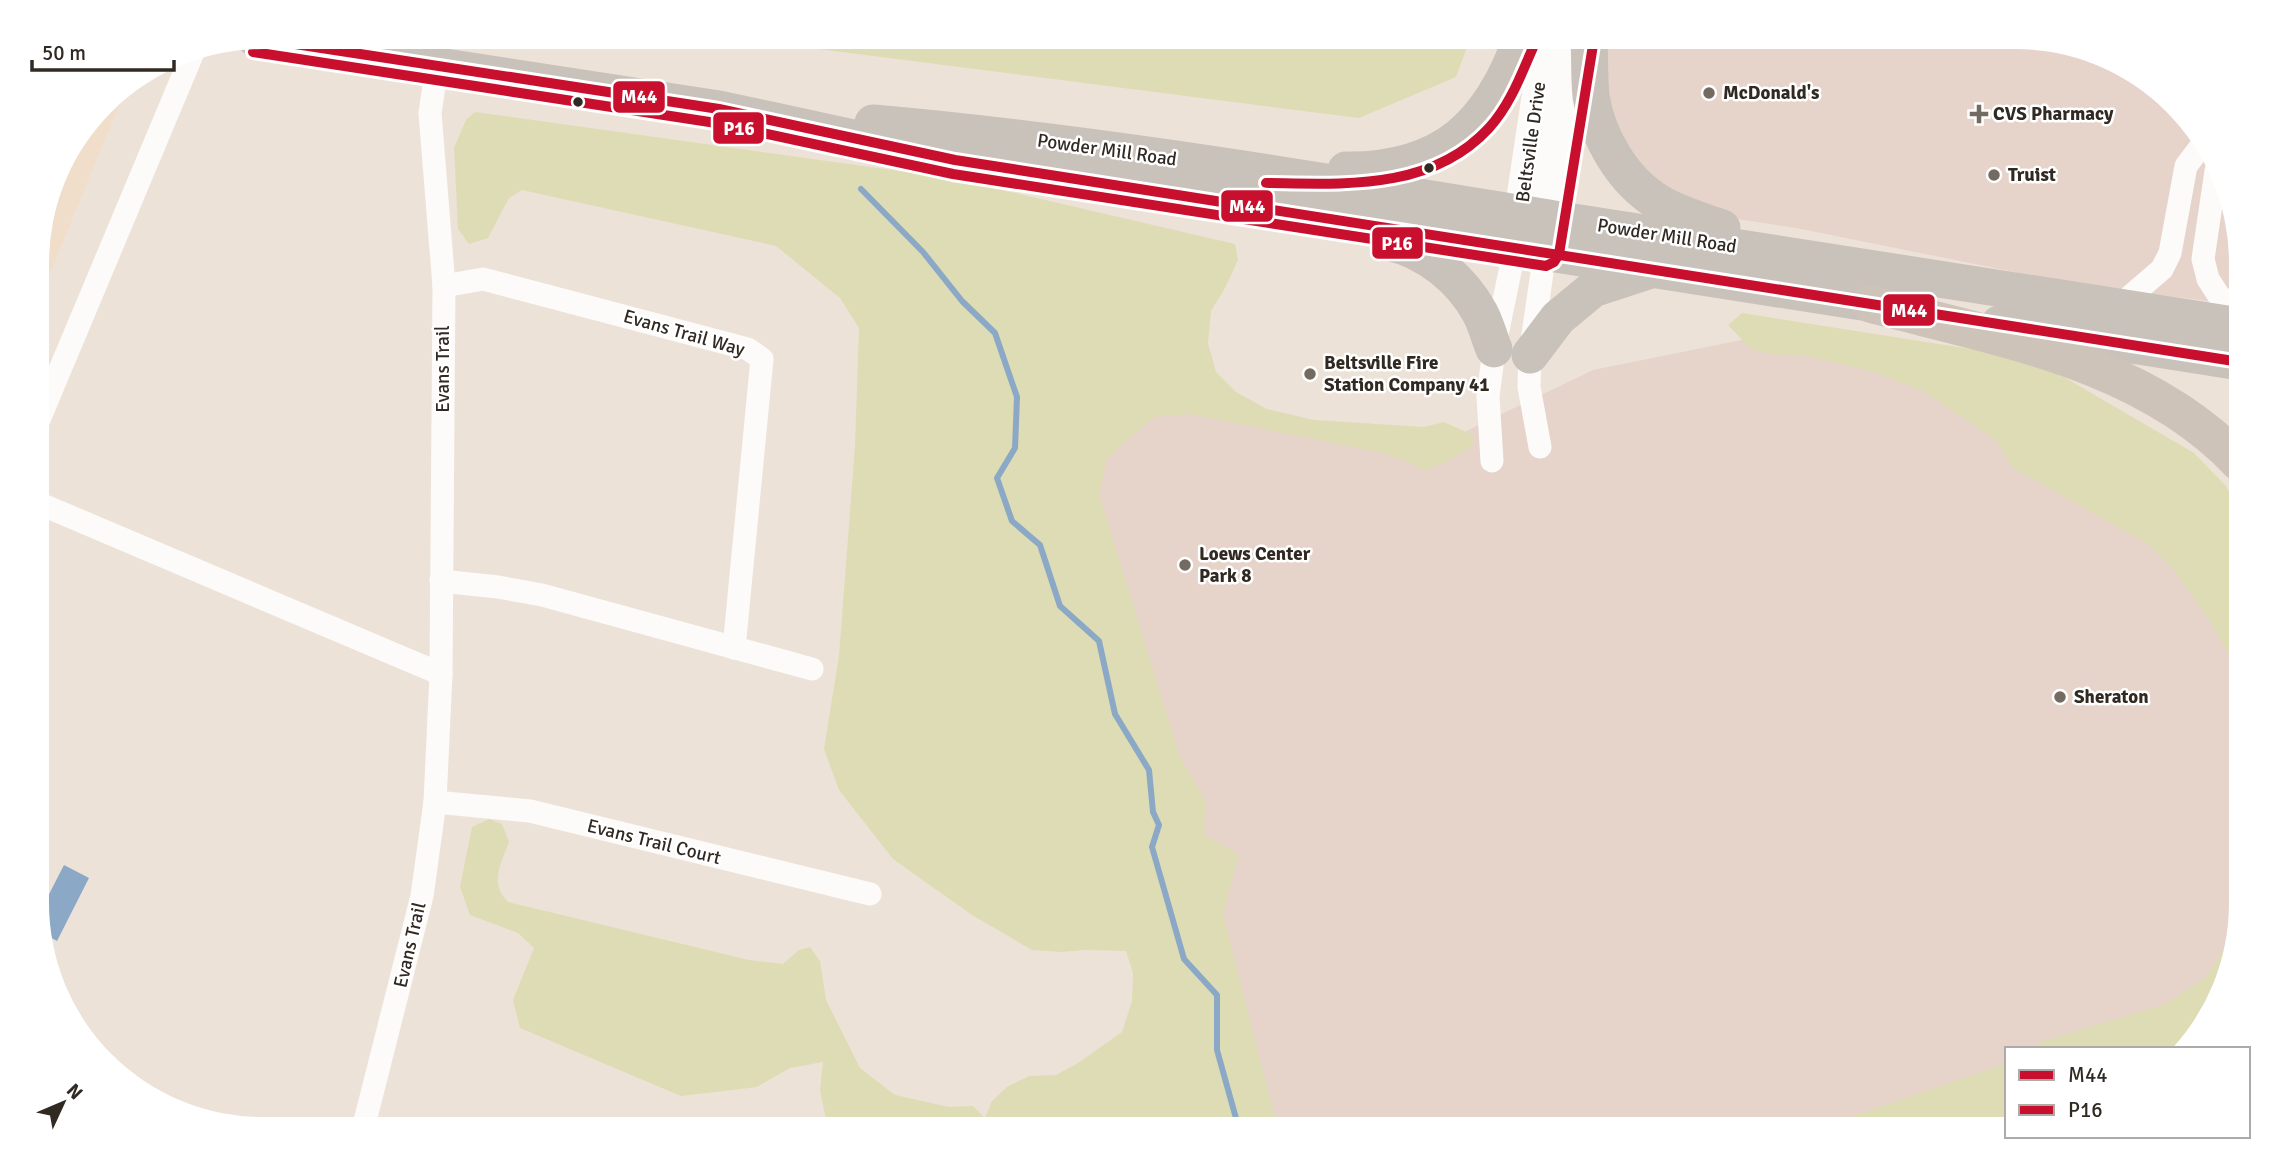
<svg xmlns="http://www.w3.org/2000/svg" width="2278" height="1166" font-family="Signika,sans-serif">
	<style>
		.commercial { fill: #e6d4cb }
		.built { fill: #f0decb }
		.green { fill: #dedcb4 }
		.water { fill: #8ba9c6 }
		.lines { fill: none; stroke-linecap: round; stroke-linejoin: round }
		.stream { stroke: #8ba9c6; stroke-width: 6 }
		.street { stroke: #fcfbf9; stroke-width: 23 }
		.secondary { stroke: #fcfbf9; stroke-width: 33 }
		.primary { stroke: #c9c2bb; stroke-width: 37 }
		.highway { stroke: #cec3b8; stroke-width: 38 }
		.bus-1-casing { stroke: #fff; stroke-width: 16 }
		.bus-2-casing { stroke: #fff; stroke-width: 16 }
		.bus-1 { stroke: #c8102e; stroke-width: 10 }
		.bus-2 { stroke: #c8102e; stroke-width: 10 }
		.poi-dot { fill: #736a62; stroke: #fff; stroke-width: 2.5 }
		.bus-dot { fill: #312a23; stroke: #fff; stroke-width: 2.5 }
		.labels { text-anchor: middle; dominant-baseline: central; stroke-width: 5; stroke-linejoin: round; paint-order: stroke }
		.poi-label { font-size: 19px; font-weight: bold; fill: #312a23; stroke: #fff; text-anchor: start }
		.street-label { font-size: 19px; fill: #312a23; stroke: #fff }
		.line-badge { stroke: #fff; stroke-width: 2.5 }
		.badge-label { font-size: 19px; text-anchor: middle; font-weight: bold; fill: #fff }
	</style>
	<rect width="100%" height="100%" fill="#ede2d7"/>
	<g class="commercial">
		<polygon points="1605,37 2015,37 2116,60 2203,137 2239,234 2240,305 2074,284 1796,228 1717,216 1637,169 1601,87"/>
		<polygon points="1771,334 2000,389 2240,565 2241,904 2218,1004 2103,1049 2007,1049 2007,1082 1871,1129 1226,1129 944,434 1154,382 1334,429 1458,435 1593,370"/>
	</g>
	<polygon class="built" points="129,83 97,158 37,306 37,247 60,162 113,93"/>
	<g class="green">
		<polygon points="724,37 1471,37 1456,77 1359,118"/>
		<path d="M475,112L950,178L1235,244L1238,260L1225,288L1211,311L1208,343L1216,372L1236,392L1267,409L1314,420L1424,427L1444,422L1473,435V446L1450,460L1424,471L1407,461L1383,453L1190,414L1154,417L1107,458L1099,494L1180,757L1205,800V827L1202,834L1239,854L1223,914L1278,1129H828L820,1090L823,1062L790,1068L757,1087L681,1096L520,1028L513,1000L534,948L518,933L470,915L460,887L472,827L489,819L502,824L509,842C501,864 489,883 508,902L749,960L783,964L799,950L810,947L820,961L826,1000L860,1068L895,1095L949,1107L973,1106L985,1118L992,1101L1007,1087L1029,1076L1056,1075L1078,1063L1122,1032L1132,1001L1133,973L1126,951L1084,950L1062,952L1032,950L972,915L893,859L839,790L824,749L839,656L855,446L859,328L840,298L776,246L522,190L509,198L488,238L469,244L458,229L454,148L466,120Z"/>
		<polygon points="1742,313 1996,353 2033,362 2069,380 2194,453 2226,486 2240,516 2241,677 2211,623 2175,571 2148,544 2013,468 1996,440 1923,391 1874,372 1809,356 1770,354 1750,348 1728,325"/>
		<polygon points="2235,932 2218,1004 2178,1049 2034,1049 2041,1042 2165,1004 2206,977"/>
		<polygon points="2007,1063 2007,1129 1816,1129"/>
	</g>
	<polygon class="water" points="64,865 89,878 57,941 39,931 39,901 44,904"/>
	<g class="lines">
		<polyline class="stream" points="861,189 923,252 962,301 995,333 1017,397 1015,448 997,478 1012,521 1040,545 1060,606 1099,641 1115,714 1149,770 1153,812 1159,825 1152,847 1184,959 1217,995 1217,1050 1239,1129"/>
		<g class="street">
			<polyline points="2216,171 2203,259 2208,279 2219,296 2240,312"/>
			<polyline points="444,286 483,279 748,349 762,359 734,648"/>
			<polyline points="2119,306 2162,269 2170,253 2186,166 2205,141"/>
			<polyline points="38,422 194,50"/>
			<polyline points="1540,447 1529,387 1530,355 1545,252"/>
			<polyline points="1492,461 1488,397 1494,349 1515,247"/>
			<polyline points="38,503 441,674"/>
			<polyline points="441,581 498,587 542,595 812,669"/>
			<polyline points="435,802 530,811 870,894"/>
			<polyline points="363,1129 422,896 435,802 441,674 444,286 430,113 437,66 438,37"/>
		</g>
		<g class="secondary">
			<polyline points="1517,238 1547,37"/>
			<polyline points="1546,245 1579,43"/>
		</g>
		<g class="primary">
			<path d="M1589,37C1590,56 1589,77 1591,96C1597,136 1622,180 1658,202C1678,214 1700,220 1722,228"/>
			<polyline points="255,38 719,109 955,160 1900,308"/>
			<path d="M873,123C1102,143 1327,182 1554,219C1782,256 2011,289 2240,326"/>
			<path d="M1346,170C1443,171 1491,125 1522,37"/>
			<path d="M1388,242C1427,251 1461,278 1480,313C1486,324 1489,337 1494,349"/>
			<polyline points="1999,324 2240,362"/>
			<polyline points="1530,355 1558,318 1593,289 1648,271"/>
		</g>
		<path class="highway" d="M1871,304C2000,338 2145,362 2240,463"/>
		<defs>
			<polyline id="bus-1" points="256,38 719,109 955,160 2240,362"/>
			<g id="bus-2">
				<polyline points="253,52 716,123 953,174 1546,266 1554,262 1559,254 1594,39"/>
				<path d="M1266,183C1344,184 1431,191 1489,128C1511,104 1522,72 1535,43"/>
			</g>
		</defs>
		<use href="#bus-1" class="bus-1-casing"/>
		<use href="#bus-2" class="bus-2-casing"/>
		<use href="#bus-1" class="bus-1"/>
		<use href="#bus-2" class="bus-2"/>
	</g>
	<g class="poi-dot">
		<circle cx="1709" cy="93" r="7"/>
		<path d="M1975.5 103.5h7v7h7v7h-7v7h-7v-7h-7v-7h7z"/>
		<circle cx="1994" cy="175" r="7"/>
		<circle cx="1310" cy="374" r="7"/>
		<circle cx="1185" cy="565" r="7"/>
		<circle cx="2060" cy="697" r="7"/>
	</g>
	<g class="bus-dot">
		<circle cx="578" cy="102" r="6"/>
		<circle cx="1429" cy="168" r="6"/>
	</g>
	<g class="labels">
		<g class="poi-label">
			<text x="1723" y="93">McDonald's</text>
			<text x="1993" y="114">CVS Pharmacy</text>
			<text x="2008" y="175">Truist</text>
			<text x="1324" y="363">Beltsville Fire<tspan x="1324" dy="22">Station Company 41</tspan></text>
			<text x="1199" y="554">Loews Center<tspan x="1199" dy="22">Park 8</tspan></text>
			<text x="2074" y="697">Sheraton</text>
		</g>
		<g class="street-label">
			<text transform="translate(1531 142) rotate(-82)">Beltsville Drive</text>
			<text transform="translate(1107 150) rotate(8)">Powder Mill Road</text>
			<text transform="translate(1667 236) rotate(9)">Powder Mill Road</text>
			<text transform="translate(684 333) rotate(16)">Evans Trail Way</text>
			<text transform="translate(443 369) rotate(-90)">Evans Trail</text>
			<text transform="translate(654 842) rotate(14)">Evans Trail Court</text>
			<text transform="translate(410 945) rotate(-77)">Evans Trail</text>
		</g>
	</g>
	<path d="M0 0H2278V1166H0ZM263 49H2015A214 214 0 0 1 2229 263V903A214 214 0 0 1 2015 1117H263A214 214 0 0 1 49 903V263A214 214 0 0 1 263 49Z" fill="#fff" fill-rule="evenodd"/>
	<g class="line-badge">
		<rect x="612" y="80" width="54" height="34" rx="7" fill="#c8102e"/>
		<rect x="712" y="111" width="53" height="34" rx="7" fill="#c8102e"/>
		<rect x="1220" y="189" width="54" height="34" rx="7" fill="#c8102e"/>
		<rect x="1371" y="226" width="53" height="34" rx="7" fill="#c8102e"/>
		<rect x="1882" y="293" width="54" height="34" rx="7" fill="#c8102e"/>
	</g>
	<g class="badge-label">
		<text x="639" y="103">M44</text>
		<text x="739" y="135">P16</text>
		<text x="1247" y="213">M44</text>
		<text x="1397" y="250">P16</text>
		<text x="1909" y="317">M44</text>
	</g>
	<rect x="2005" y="1047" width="245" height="91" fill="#ffffff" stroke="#adaaa7" stroke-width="2"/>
	<rect x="2019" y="1070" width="35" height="10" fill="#c8102e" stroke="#adaaa7" stroke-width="2"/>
	<text x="2068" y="1082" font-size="21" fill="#312a23">M44</text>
	<rect x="2019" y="1105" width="35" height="10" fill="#c8102e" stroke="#adaaa7" stroke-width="2"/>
	<text x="2068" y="1117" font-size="21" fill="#312a23">P16</text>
	<g transform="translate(63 1103) rotate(46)" stroke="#ffffff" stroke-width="5" paint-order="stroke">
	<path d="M0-5L12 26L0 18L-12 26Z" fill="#312a23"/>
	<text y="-10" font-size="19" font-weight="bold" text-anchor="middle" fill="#312a23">N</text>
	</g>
	<path d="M32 60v10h142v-10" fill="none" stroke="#312a23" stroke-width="3.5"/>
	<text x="42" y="60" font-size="21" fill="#312a23" stroke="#ffffff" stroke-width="5" paint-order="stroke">50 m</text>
</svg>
